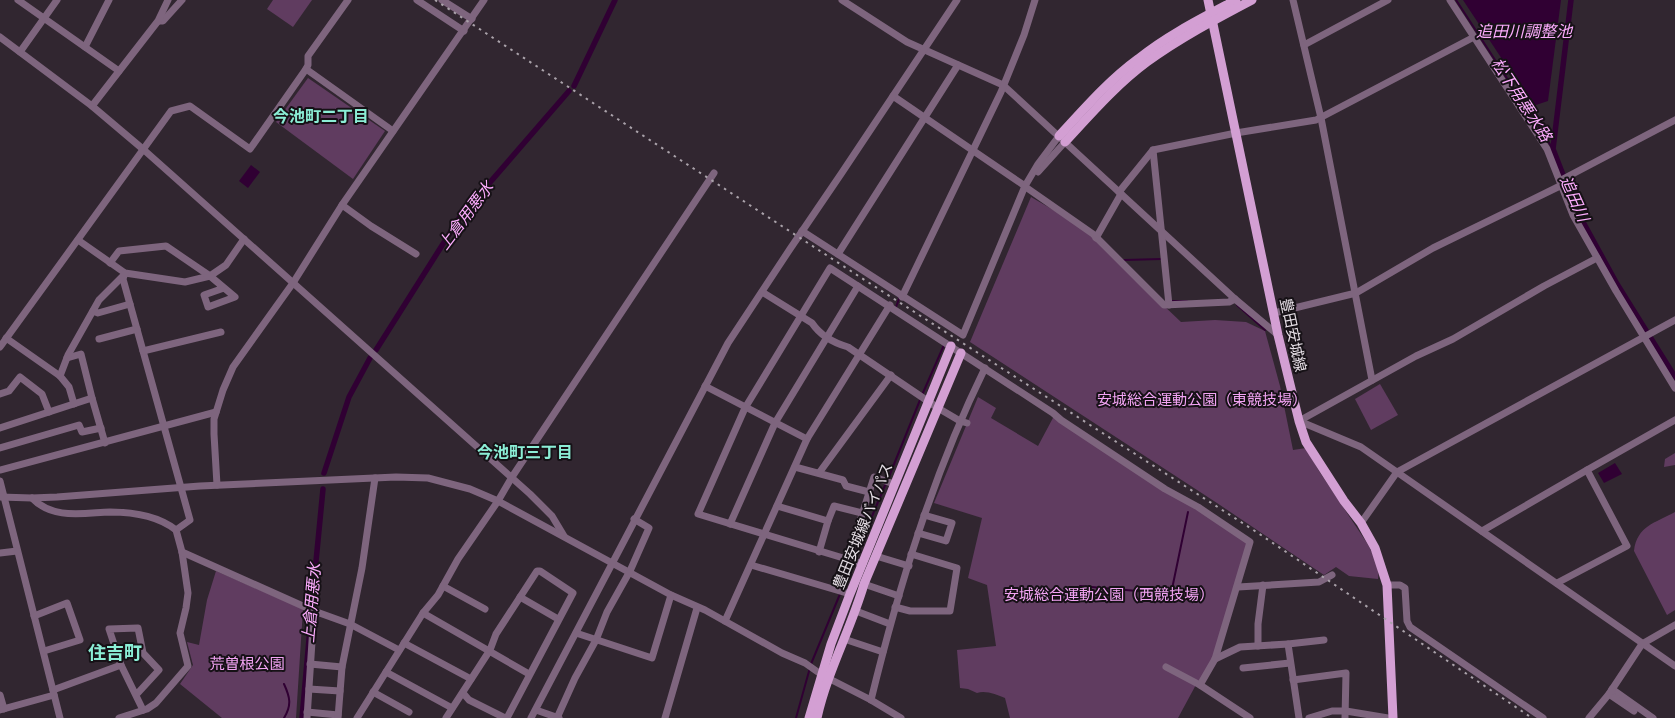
<svg xmlns="http://www.w3.org/2000/svg" width="1675" height="718" font-family="'Varela Round','Noto Sans JP',sans-serif">
	<style>
		.green { fill: #603c60 }
		.water { fill: #300033 }
		.lines { fill: none; stroke-linecap: round; stroke-linejoin: round }
		.stream { stroke: #300033; stroke-width: 2 }
		.canal { stroke: #300033; stroke-width: 5.5 }
		.minor { stroke: #7e657e; stroke-width: 7 }
		.major { stroke: #d39fd3; stroke-width: 9 }
		.rail { stroke: #aaa2aa; stroke-width: 2; stroke-dasharray: 2.5 5; stroke-linecap: butt }
		.labels { text-anchor: middle; dominant-baseline: central; stroke-width: 4; stroke-linejoin: round; paint-order: stroke }
		.street-label { font-size: 15px; fill: #e6dfe6; stroke: #161116 }
		.park-label { font-size: 15px; fill: #f3a4f4; stroke: #161116 }
		.water-label { font-size: 16px; font-style: italic; fill: #fcacfd; stroke: #161116 }
		.neighbourhood-label { font-size: 16px; font-weight: bold; fill: #8beed6; stroke: #161116 }
		.quarter-label { font-size: 18px; font-weight: bold; fill: #8beed6; stroke: #161116 }
	</style>
	<rect width="100%" height="100%" fill="#312630"/>
	<g class="green">
		<polygon points="273,0 312,0 293,27 267,9"/>
		<polygon points="308,78 385,131 353,179 276,122"/>
		<path d="M1031,197L1079,225L1181,322L1215,320L1246,322L1265,331L1280,386L1293,450L1306,448L1319,471L1365,540C1372,551 1380,566 1378,579L1349,576L1336,567L1324,575L1217,503L970,342Z"/>
		<polygon points="1380,384 1398,415 1371,430 1355,399"/>
		<path d="M978,397L996,408L991,418L1038,446L1054,416L1249,543L1214,657L1200,680L1198,681L1178,718H1010L1005,698C997,695 986,690 977,693L968,689L960,688L957,650L996,646L987,585L968,578L982,518L934,503Z"/>
		<polygon points="1675,453 1675,465 1664,467 1665,459"/>
		<path d="M1675,512V610L1667,615L1634,551C1637,526 1655,523 1675,512Z"/>
		<polygon points="216,571 303,609 296,718 222,718 180,684 193,665 187,642 199,645 207,600"/>
	</g>
	<g class="water">
		<polygon points="1463,0 1561,0 1548,101 1533,106"/>
		<polygon points="251,165 260,172 248,188 239,181"/>
		<polygon points="1615,463 1622,474 1604,483 1598,473"/>
	</g>
	<g class="lines">
		<g class="stream">
			<polyline points="1456,0 1553,149"/>
			<polyline points="1124,260 1161,259"/>
			<polyline points="1171,301 1187,301"/>
			<polyline points="1237,305 1265,330"/>
			<polyline points="896,307 900,296"/>
			<polyline points="922,395 944,345"/>
			<polyline points="888,479 920,400"/>
			<polyline points="854,559 886,483"/>
			<polyline points="1080,586 1160,593 1172,589 1188,512"/>
			<polyline points="842,589 853,564"/>
			<path d="M284,718C292,705 290,697 284,684"/>
			<polyline points="796,718 811,664 840,594"/>
		</g>
		<g class="canal">
			<polyline points="1571,0 1553,149 1577,211 1617,284 1675,377"/>
			<polyline points="574,86 615,0"/>
			<polyline points="376,350 460,217 569,91"/>
			<polyline points="324,473 349,397 370,358"/>
			<polyline points="311,613 323,489"/>
			<polyline points="302,718 310,628"/>
		</g>
		<g class="minor">
			<polyline points="18,0 119,71"/>
			<polyline points="417,0 464,31"/>
			<polyline points="442,0 472,19"/>
			<polyline points="842,0 907,42 1003,85 1235,299 1278,335"/>
			<polyline points="1293,0 1321,118 1372,380"/>
			<polyline points="1450,0 1547,149 1573,215 1616,291 1675,388"/>
			<polyline points="159,21 163,21 182,0"/>
			<polyline points="0,37 92,106 144,150 530,494 552,516 564,536"/>
			<polyline points="1304,45 1388,0"/>
			<polyline points="85,47 109,0"/>
			<polyline points="20,52 57,0"/>
			<polyline points="306,69 393,131"/>
			<polyline points="893,96 1025,186"/>
			<polyline points="92,106 158,21 168,0"/>
			<polyline points="1153,150 1169,305"/>
			<polyline points="1038,172 1065,142"/>
			<polyline points="1562,184 1563,179 1675,120"/>
			<polyline points="1027,188 1093,234 1164,305 1229,302 1235,299"/>
			<polyline points="1119,192 1153,150 1236,133 1316,120 1474,37"/>
			<polyline points="342,205 371,226 416,254"/>
			<polyline points="802,231 963,335 1025,186 1038,164 1059,136"/>
			<polyline points="1096,238 1121,194"/>
			<polyline points="78,240 125,273 185,282 210,276 226,265 244,239"/>
			<polyline points="838,254 958,65"/>
			<polyline points="110,263 119,251 166,246 210,276 235,297 208,307 204,295 224,288"/>
			<polyline points="125,273 123,279 190,520 176,530"/>
			<path d="M762,292L812,323C820,335 834,343 848,347L938,408L960,421L967,423"/>
			<polyline points="902,297 1001,92 1024,35 1035,0"/>
			<polyline points="93,311 98,313 130,304"/>
			<polyline points="1274,313 1356,293 1433,248 1562,185"/>
			<polyline points="6,338 60,376 69,387 74,404"/>
			<polyline points="99,339 137,329"/>
			<polyline points="0,347 171,111 190,106 250,149 306,69 308,65 308,56 348,0"/>
			<polyline points="143,351 221,332"/>
			<polyline points="67,358 81,354 92,398"/>
			<polyline points="60,376 68,355 99,300 125,274"/>
			<polyline points="705,386 807,439"/>
			<polyline points="0,394 9,391 20,377 42,394 49,412"/>
			<polyline points="1299,421 1361,447 1675,666"/>
			<polyline points="1299,421 1416,356 1453,339 1544,286 1597,258"/>
			<polyline points="0,428 92,398 105,443"/>
			<polyline points="0,448 79,425 82,432 101,428"/>
			<polyline points="795,467 843,480 846,486 869,492"/>
			<polyline points="0,470 216,412"/>
			<polyline points="819,473 891,375"/>
			<polyline points="0,481 60,718"/>
			<polyline points="217,485 214,434 214,419 223,390 233,367 293,283 342,205 484,0"/>
			<polyline points="0,497 32,498 57,497 200,486 396,477 428,478 470,489 498,501 671,595 705,610 782,653 805,663 822,675 871,700 901,718"/>
			<path d="M32,498C53,520 83,513 110,512C133,512 157,515 176,530L182,552L188,593L186,608L180,633L188,666L156,703L147,709L119,718"/>
			<polyline points="777,506 828,521 819,552"/>
			<polyline points="828,521 834,506 862,513"/>
			<polyline points="1361,523 1397,472 1675,320"/>
			<polyline points="730,524 775,423 858,286"/>
			<polyline points="1482,531 1587,470"/>
			<polyline points="918,533 946,541 952,523 924,515"/>
			<polyline points="182,552 314,611 350,624 399,650"/>
			<polyline points="0,553 17,551"/>
			<polyline points="876,556 909,566"/>
			<polyline points="848,559 874,477 894,484"/>
			<polyline points="863,564 698,514 745,408 830,268 1053,413 1061,420 1165,489 1198,507 1250,542 1215,659 1200,685"/>
			<polyline points="751,565 850,594"/>
			<polyline points="1557,583 1627,546 1587,470 1675,420"/>
			<polyline points="864,584 899,596"/>
			<polyline points="1387,585 1400,585 1405,588 1407,621 1410,627 1543,718"/>
			<polyline points="443,586 485,609"/>
			<polyline points="1238,587 1319,582 1332,575"/>
			<polyline points="520,597 558,619"/>
			<polyline points="895,607 910,611 950,611 957,568 911,554"/>
			<polyline points="856,611 890,624"/>
			<polyline points="423,613 529,674"/>
			<polyline points="34,616 67,603 80,640 44,651"/>
			<polyline points="725,621 807,439 890,305"/>
			<polyline points="576,633 652,658 671,595"/>
			<polyline points="844,639 883,652"/>
			<polyline points="404,643 471,679"/>
			<polyline points="1288,644 1324,640"/>
			<polyline points="1258,646 1258,624 1263,585"/>
			<polyline points="1215,659 1240,647 1288,644 1299,718"/>
			<polyline points="310,664 342,667"/>
			<polyline points="1166,667 1200,685 1250,718"/>
			<polyline points="1243,668 1290,663"/>
			<polyline points="386,672 452,708"/>
			<polyline points="1293,680 1346,673 1345,718"/>
			<polyline points="309,689 340,691"/>
			<polyline points="1612,689 1653,718"/>
			<polyline points="53,690 121,665"/>
			<polyline points="373,692 409,712"/>
			<polyline points="463,693 469,700 505,718"/>
			<polyline points="1609,694 1634,711"/>
			<polyline points="0,695 4,709"/>
			<polyline points="136,695 159,670 143,653 138,628 109,629 121,665 143,710"/>
			<path d="M871,700C899,586 933,474 985,368"/>
			<polyline points="0,710 54,695"/>
			<polyline points="536,710 559,718"/>
			<polyline points="307,712 338,715"/>
			<polyline points="307,718 314,611"/>
			<polyline points="338,718 342,667 362,568 375,478"/>
			<polyline points="357,718 423,613 438,595 458,559 498,501 512,477 714,173"/>
			<polyline points="446,718 490,650 496,634 537,571 540,571 573,593 507,718"/>
			<polyline points="531,718 728,343 790,249 841,174 957,0"/>
			<polyline points="557,718 575,678 596,640 607,612 630,571 649,528 634,519"/>
			<polyline points="665,718 697,608"/>
			<polyline points="1309,718 1332,711 1346,711 1388,718"/>
			<polyline points="1589,718 1609,694 1642,644 1675,625"/>
		</g>
		<g class="major">
			<polyline points="1208,0 1278,335 1299,421 1306,442 1344,501 1361,523 1375,548 1387,585 1393,718"/>
			<path d="M1059,136C1084,109 1108,81 1138,59C1168,35 1202,18 1236,0"/>
			<path d="M1065,142C1091,114 1116,85 1147,62C1180,38 1216,19 1252,0"/>
			<polyline points="809,718 831,644 850,594 951,346"/>
			<path d="M817,718C827,672 851,629 864,584L961,353"/>
		</g>
		<polyline class="rail" points="435,0 860,277 1258,533 1532,718"/>
	</g>
	<g class="labels">
		<g class="street-label">
			<text transform="translate(1293 335) rotate(78)">豊田安城線</text>
			<text transform="translate(863 526) rotate(-68)">豊田安城線バイパス</text>
		</g>
		<g class="park-label">
			<text x="1202" y="400">安城総合運動公園（東競技場）</text>
			<text x="1109" y="595">安城総合運動公園（西競技場）</text>
			<text x="247" y="664">荒曽根公園</text>
		</g>
		<g class="water-label">
			<text x="1524" y="32">追田川調整池</text>
			<text transform="translate(1521 100) rotate(57)">松下用悪水路</text>
			<text transform="translate(1574 199) rotate(66)">追田川</text>
			<text transform="translate(466 216) rotate(-53)">上倉用悪水</text>
			<text transform="translate(312 603) rotate(-85)">上倉用悪水</text>
		</g>
		<g class="neighbourhood-label">
			<text x="321" y="117">今池町二丁目</text>
			<text x="525" y="453">今池町三丁目</text>
		</g>
		<g class="quarter-label">
			<text x="115" y="653">住吉町</text>
		</g>
	</g>
</svg>
